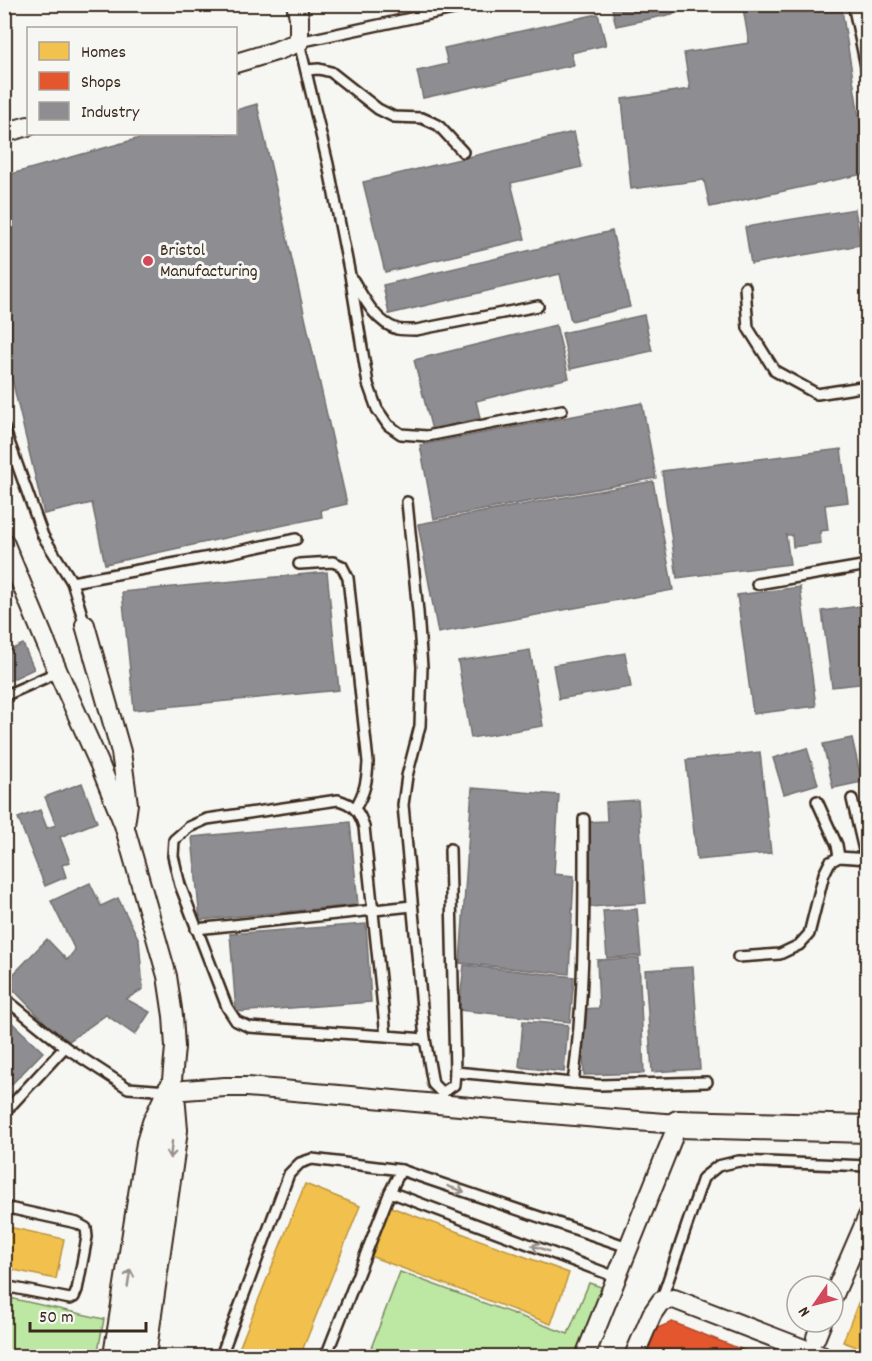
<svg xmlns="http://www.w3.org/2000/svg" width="872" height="1361" font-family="Dekko,sans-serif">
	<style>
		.green { fill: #bde8a4; stroke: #7c8961; stroke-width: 1.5 }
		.homes { fill: #f2c14e; stroke: #bb9440; stroke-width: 1.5 }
		.shops { fill: #e4572e; stroke: #b14a29; stroke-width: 1.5 }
		.industry { fill: #8d8d92; stroke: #746f6f; stroke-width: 1.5 }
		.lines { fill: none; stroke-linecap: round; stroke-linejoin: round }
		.lane-casing { stroke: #3b2a1e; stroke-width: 14 }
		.street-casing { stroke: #3b2a1e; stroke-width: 22 }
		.secondary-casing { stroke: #3b2a1e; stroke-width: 30 }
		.lane { stroke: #f6f6f2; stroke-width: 9 }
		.street { stroke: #f6f6f2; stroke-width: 18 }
		.secondary { stroke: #f6f6f2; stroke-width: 26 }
		.oneway { stroke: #989088 }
		.poi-dot { fill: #d1495b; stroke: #f6f6f2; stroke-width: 2 }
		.labels { text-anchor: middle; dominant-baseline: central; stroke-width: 6; stroke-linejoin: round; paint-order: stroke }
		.poi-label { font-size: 18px; fill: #3b2a1e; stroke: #f6f6f2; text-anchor: start }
	</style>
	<rect width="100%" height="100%" fill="#f6f6f2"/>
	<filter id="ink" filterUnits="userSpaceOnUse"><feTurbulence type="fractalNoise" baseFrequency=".0167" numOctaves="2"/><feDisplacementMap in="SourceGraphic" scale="12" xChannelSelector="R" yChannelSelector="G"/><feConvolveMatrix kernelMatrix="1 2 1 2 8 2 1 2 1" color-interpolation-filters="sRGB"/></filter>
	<g filter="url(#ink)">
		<g class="green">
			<polygon points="400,1272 568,1334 589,1283 607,1289 580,1356 368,1356"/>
			<polygon points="5,1297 104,1319 97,1356 5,1356"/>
		</g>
		<g class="homes">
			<polygon points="305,1184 360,1206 300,1356 236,1356"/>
			<polygon points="388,1206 569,1273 551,1324 370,1256"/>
			<polygon points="4,1226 64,1239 56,1279 4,1268"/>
			<polygon points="868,1277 868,1351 843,1342"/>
		</g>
		<polygon class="shops" points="672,1322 758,1356 647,1356 655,1329"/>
		<g class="industry">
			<polygon points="611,4 675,4 677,13 616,26"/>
			<polygon points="764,4 841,4 868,173 710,207 704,180 631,189 622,99 690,89 684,53 749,43 743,8"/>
			<polygon points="598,14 606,45 571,53 574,65 423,98 417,71 448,64 444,48"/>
			<polygon points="257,104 347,504 321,510 322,517 105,564 92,503 44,514 4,346 4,176 154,134 236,134 236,110"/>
			<polygon points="574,132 582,167 511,183 525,239 385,272 363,182"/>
			<polygon points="855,209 861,245 751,264 745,227"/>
			<polygon points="612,231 630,307 571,321 560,274 389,314 383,285"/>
			<polygon points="644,315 652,351 570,369 562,333"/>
			<polygon points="556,325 569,378 476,401 480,418 432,430 414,360"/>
			<polygon points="642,403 656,478 434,519 420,445"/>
			<polygon points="841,449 848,502 825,505 828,530 820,531 821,543 793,547 792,535 786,535 790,564 677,578 662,471"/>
			<polygon points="653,481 673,590 438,633 418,524"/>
			<polygon points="327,572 339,690 134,710 122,592"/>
			<polygon points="800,587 816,706 753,714 737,595"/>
			<polygon points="868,605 868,683 832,687 822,611"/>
			<polygon points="23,644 34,669 4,683 4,649 6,652"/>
			<polygon points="530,650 543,726 471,738 458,661"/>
			<polygon points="625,653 631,687 559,699 553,665"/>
			<polygon points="852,738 862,782 833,788 823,744"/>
			<polygon points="807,748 818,784 784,794 773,758"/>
			<polygon points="760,752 771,853 697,860 686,760"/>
			<polygon points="82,783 97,822 60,837 70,862 62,865 66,877 45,886 18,818 40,810 47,828 56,825 45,797"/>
			<polygon points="472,788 559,795 554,874 574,876 569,974 460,963"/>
			<polygon points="638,800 646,903 590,907 584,822 607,821 606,802"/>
			<polygon points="350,822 358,905 200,920 192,837"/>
			<polygon points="90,883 101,906 118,898 139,940 143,989 126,999 150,1012 135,1035 106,1015 69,1041 55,1033 6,982 47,939 67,960 75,950 51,901"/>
			<polygon points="637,909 641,956 607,958 603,911"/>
			<polygon points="366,924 371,1002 236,1012 230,934"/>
			<polygon points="639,958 644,1073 584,1075 581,1009 599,1008 597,960"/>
			<polygon points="464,965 574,977 570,1022 459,1010"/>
			<polygon points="693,967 700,1069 652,1072 645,970"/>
			<polygon points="4,1015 43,1052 11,1085 4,1079"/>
			<polygon points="523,1021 568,1025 564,1072 519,1067"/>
		</g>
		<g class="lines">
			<defs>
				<g id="lane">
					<polyline points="477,4 299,42 328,164 350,275 368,384 377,409 388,425 401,434 427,436 562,410"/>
					<polyline points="853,4 868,76"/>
					<polyline points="306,70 319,69 331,72 378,109 394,117 422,118 438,125 463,152"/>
					<path d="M353,280C364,298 375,322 397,329C402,330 410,330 416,330L538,306"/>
					<polyline points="745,287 748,328 775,371 817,394 868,386"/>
					<polyline points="4,428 43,536 72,582"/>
					<polyline points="407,502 418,612 422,667 420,726 407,776 403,805 425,1039 433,1084 442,1093"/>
					<path d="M299,564L333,562L342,566L348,578L368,762C367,780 365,793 355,808"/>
					<polyline points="757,584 868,565"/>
					<polyline points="85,625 72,582 210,557 296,539"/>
					<polyline points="4,696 58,672"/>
					<polyline points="852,799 866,859"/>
					<polyline points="817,801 837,845 839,857"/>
					<polyline points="196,929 412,906"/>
					<polyline points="738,957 780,954 799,945 809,934 824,874 830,862 839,857 868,859"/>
					<polyline points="4,998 65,1047 128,1088 168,1091"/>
					<path d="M386,1036L249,1027L236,1021L227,1007L180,885L173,856L174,840L189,827L207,819L338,800C353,804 360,812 364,827L386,1036L425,1039"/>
					<path d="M455,1072L573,1083C585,995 584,907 584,819"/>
					<polyline points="573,1083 599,1085 707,1082"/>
					<polyline points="443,1099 442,1093 454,1085 455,1072 450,849"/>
					<polyline points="4,1113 65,1047"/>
					<polyline points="390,1192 616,1277"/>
					<polyline points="4,1207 77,1223 86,1228 87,1237 77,1290 74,1297 70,1299 4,1286"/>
					<polyline points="661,1301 703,1178 718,1166 739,1161 868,1166"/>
					<polyline points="221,1356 289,1174 300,1163 312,1159 401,1170 628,1247"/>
					<polyline points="326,1356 390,1192 401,1170"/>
				</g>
				<g id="street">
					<polyline points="236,63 276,51 299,42 299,17 296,4"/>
					<polyline points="4,133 28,126"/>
					<path d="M4,542L58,672L99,763L124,825L167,976L173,1016L175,1047L171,1091L225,1087H247C391,1099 534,1114 678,1124L585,1356"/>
					<polyline points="85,625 121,752 128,804 125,825"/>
					<polyline points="833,1297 868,1216"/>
					<polyline points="816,1337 822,1322"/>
					<polyline points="634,1356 652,1314 661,1301 674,1299 822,1356"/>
				</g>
				<g id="secondary">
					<polyline points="678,1124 868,1129"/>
					<polyline points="117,1356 150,1143 156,1123 171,1091"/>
					<polyline points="142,1356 172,1145 174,1130 171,1095"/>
				</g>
			</defs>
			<use href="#lane" class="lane-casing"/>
			<use href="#street" class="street-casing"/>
			<use href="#secondary" class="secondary-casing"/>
			<use href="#lane" class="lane"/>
			<use href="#street" class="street"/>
			<use href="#secondary" class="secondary"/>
		</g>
		<defs><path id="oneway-shaft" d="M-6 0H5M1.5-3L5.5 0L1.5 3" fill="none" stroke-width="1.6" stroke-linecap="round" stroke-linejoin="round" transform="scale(1.5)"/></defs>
		<g class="oneway">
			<use href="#oneway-shaft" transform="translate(171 1150) rotate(97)"/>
			<use href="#oneway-shaft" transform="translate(456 1189) rotate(19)"/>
			<use href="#oneway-shaft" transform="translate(540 1248) rotate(-159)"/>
			<use href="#oneway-shaft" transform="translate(129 1278) rotate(-81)"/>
		</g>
	</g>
	<circle class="poi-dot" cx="148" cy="261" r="6"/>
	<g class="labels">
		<g class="poi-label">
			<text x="160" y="251">Bristol<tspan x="160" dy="21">Manufacturing</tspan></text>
		</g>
	</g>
	<rect width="872" height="1361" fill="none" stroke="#f6f6f2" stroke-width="24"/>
	<rect x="12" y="12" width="848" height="1337" fill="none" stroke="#3b2a1e" stroke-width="2" filter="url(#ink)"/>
	<rect x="27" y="27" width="210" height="108" fill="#f6f6f2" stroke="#aba49d" stroke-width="1.5"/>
	<rect x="39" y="42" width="30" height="18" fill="#f2c14e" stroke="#aba49d" stroke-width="1.5"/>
	<text x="81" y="57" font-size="18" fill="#3b2a1e">Homes</text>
	<rect x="39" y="72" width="30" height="18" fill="#e4572e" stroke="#aba49d" stroke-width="1.5"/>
	<text x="81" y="87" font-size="18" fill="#3b2a1e">Shops</text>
	<rect x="39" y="102" width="30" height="18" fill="#8d8d92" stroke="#aba49d" stroke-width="1.5"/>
	<text x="81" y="117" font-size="18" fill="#3b2a1e">Industry</text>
	<g transform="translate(815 1304) rotate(235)"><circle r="28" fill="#f6f6f2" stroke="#aba49d" stroke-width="1.5"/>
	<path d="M0-4.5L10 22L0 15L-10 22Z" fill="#d1495b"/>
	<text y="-9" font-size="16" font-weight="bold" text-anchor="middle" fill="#3b2a1e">N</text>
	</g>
	<path d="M30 1322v9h116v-9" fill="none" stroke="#3b2a1e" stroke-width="3"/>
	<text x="39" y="1322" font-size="18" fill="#3b2a1e" stroke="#f6f6f2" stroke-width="4.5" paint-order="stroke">50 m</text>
</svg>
